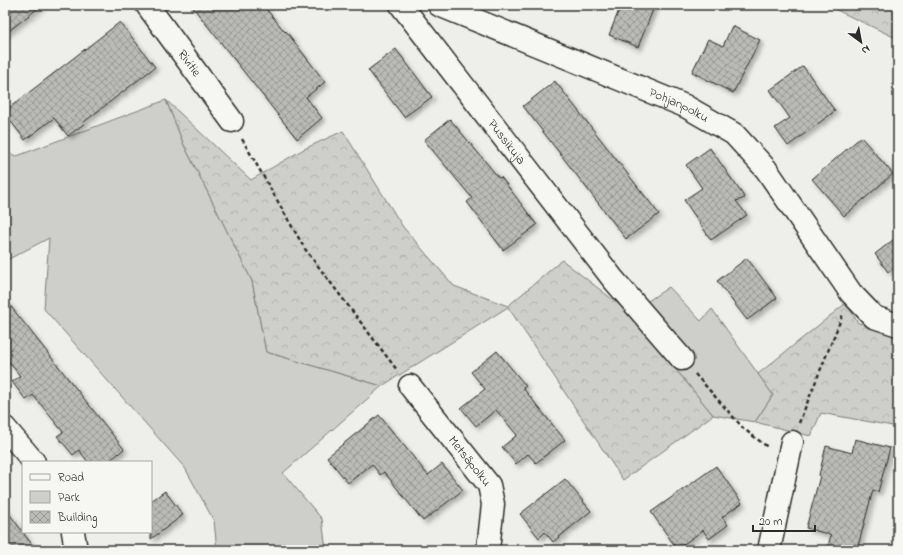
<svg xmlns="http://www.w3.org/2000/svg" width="903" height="555" font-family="'Indie Flower',sans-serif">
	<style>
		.green { fill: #cececa; stroke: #7c7c7a }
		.forest { fill: url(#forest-crowns); stroke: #7c7c7a }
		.building { fill: url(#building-cross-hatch); stroke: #2b2b2b; filter: url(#shadow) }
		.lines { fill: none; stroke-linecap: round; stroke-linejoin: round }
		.minor-casing { stroke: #2b2b2b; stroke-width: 25 }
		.path { stroke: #2b2b2b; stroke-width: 2.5; stroke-dasharray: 4 3; stroke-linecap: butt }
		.minor { stroke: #f6f6f2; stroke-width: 22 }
		.labels { text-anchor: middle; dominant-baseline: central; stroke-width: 4; stroke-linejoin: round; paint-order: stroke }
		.street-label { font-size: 13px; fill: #2b2b2b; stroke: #f6f6f2 }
	</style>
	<defs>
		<pattern id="forest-crowns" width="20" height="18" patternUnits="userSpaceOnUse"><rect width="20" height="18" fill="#cececa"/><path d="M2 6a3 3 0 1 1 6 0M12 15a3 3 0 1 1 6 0" fill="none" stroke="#b1b1ae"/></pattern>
		<pattern id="building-cross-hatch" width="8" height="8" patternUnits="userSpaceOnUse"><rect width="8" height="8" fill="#babab7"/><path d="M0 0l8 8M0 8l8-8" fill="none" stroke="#979795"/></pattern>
		<filter id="shadow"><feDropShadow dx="3.5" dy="3.5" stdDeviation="2" flood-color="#0004"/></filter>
	</defs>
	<rect width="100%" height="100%" fill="#eeeeea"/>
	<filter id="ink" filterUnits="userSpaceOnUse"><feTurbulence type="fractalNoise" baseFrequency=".025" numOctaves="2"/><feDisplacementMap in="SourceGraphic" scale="8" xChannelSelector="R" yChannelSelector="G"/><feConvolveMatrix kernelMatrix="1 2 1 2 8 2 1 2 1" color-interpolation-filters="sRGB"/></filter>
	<g filter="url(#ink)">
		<g class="green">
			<polygon points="166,100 184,145 252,281 266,352 382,386 283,473 322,519 326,550 217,550 214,521 185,468 44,309 49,238 5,261 5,152 17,156"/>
			<polygon points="669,287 701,321 712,309 773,395 755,422 713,415 630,313"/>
		</g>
		<g class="forest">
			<polygon points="826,5 898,5 898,39"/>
			<polygon points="166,100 251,180 304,149 343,131 403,227 454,286 508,306 562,260 630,313 713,415 623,480 508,307 382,386 266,352 252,281 184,145"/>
			<polygon points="846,303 858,323 880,326 898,333 898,427 821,413 811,436 755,422 773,395 758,374"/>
		</g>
		<g class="building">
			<polygon points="5,5 42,5 5,34"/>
			<polygon points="191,5 263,5 285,32 286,31 325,82 306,97 322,118 297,139"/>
			<polygon points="621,5 655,5 638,47 609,35"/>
			<polygon points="120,22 155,67 84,122 85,123 68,136 54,118 25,140 5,114 5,111"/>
			<polygon points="732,26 760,40 733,93 692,72 708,39 723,46"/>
			<polygon points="396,49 432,97 404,117 368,70"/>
			<polygon points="803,66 835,111 788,146 775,128 790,118 770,90"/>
			<polygon points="555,81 659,214 626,239 523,106"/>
			<polygon points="450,119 499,178 501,177 537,225 503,250 467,202 472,198 424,140"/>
			<polygon points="861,137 893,174 844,216 812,179"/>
			<polygon points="710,148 745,198 736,201 747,215 711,240 684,200 702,188 686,165"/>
			<polygon points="898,236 898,265 888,272 875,254"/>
			<polygon points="747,258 777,298 747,320 717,281"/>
			<polygon points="5,299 124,449 108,462 88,462 79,450 73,455 57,436 63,432 33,395 26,400 12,382 20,376 5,357"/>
			<polygon points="497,351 526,386 523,388 565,440 536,463 528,454 516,464 502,447 517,435 496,410 476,426 461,408 485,389 471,372"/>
			<polygon points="379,415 428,475 442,464 463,490 423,521 384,472 380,475 372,464 348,483 327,457"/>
			<polygon points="855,439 890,448 878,492 873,490 857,550 841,550 828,546 831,535 806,528 820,476 819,475 826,446 852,453"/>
			<polygon points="716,466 742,503 722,517 728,525 709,539 703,530 677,549 651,512"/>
			<polygon points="565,479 591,511 553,542 545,532 539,538 520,514"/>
			<polygon points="165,491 183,515 151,539 151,501"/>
			<polygon points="5,508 36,550 5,550"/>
		</g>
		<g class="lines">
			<defs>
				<g id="minor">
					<path id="s1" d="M147,5L232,121"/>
					<path id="s2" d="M401,5L613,279L682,359"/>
					<path id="s3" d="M439,5L685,106L734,134L766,169L851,293L874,317L898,325"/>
					<path id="s4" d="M410,386L489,485L493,504L488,550"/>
					<polyline points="5,428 34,462"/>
					<polyline points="73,532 76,550"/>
					<polyline points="769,550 792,442"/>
				</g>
			</defs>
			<use href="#minor" class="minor-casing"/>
			<g class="path">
				<polyline points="242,139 305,249 397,370"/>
				<polyline points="695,374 744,429 769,448"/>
				<polyline points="799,423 843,314"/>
			</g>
			<use href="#minor" class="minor"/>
		</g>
	</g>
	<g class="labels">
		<g class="street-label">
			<text stroke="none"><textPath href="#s1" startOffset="72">Rivitie</textPath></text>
			<text stroke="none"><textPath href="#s3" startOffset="260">Pohjanpolku</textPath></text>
			<text stroke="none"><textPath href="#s2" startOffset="173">Pussikuja</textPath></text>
			<text stroke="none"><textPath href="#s4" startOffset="96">Metsäpolku</textPath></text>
		</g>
	</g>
	<rect width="903" height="555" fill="none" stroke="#f6f6f2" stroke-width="20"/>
	<rect x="10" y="10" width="883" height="535" fill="none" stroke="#2b2b2b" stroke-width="1.5" filter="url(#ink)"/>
	<rect x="22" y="461" width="130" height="72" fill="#f6f6f2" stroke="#a5a5a2"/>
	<rect x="30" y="474" width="20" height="6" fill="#f6f6f2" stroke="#a5a5a2"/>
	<text x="58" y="481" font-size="12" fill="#2b2b2b">Road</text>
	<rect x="30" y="491" width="20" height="12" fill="#cececa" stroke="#a5a5a2"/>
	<text x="58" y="501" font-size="12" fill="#2b2b2b">Park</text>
	<rect x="30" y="511" width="20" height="12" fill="url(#building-cross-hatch)" stroke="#a5a5a2"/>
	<text x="58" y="521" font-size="12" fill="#2b2b2b">Building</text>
	<g transform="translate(861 42) rotate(148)" stroke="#f6f6f2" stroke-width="3" paint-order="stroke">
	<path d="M0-3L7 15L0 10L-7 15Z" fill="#2b2b2b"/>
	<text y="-6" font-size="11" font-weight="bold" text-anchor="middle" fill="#2b2b2b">N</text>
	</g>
	<path d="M753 525v6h62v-6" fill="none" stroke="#2b2b2b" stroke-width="2"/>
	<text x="759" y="525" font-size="12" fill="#2b2b2b" stroke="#f6f6f2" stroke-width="3" paint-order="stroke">20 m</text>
</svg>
